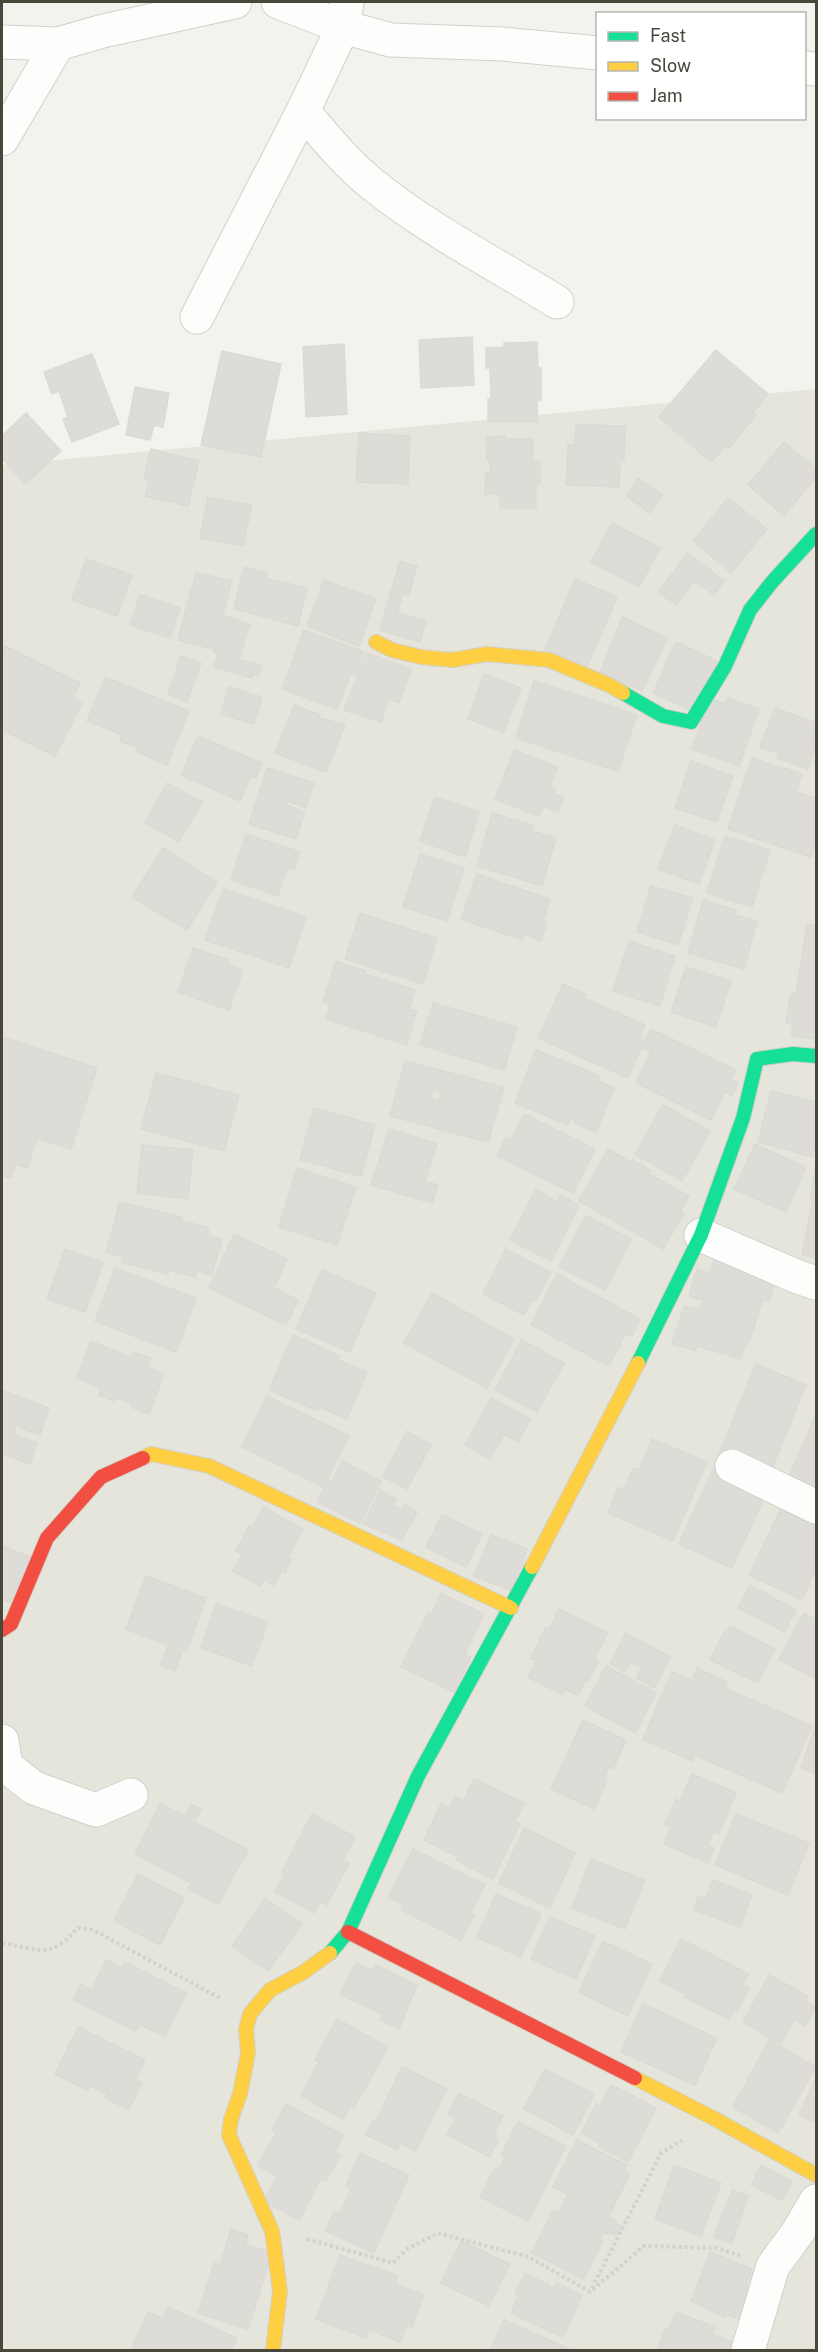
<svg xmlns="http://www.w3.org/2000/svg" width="818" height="2352" font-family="'Public Sans',sans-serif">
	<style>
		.residential { fill: #e6e5dc }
		.building { fill: #dddcd6; stroke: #dbdad4; stroke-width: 1.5; fill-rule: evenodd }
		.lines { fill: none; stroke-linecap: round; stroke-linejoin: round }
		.street-casing { stroke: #d1d0cc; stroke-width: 35 }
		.fast-casing { stroke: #d2d0c5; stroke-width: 16 }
		.slow-casing { stroke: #d2d0c5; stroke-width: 16 }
		.jam-casing { stroke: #d2d0c5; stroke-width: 16 }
		.path { stroke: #d3d2cc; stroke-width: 4; stroke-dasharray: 3 3; stroke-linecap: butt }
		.street { stroke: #fdfdfc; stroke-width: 33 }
		.fast { stroke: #16e098; stroke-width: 14 }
		.slow { stroke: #ffcf43; stroke-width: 14 }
		.jam { stroke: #f24e42; stroke-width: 14 }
	</style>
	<rect width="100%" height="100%" fill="#f3f3ee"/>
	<polygon class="residential" points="816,389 816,2350 2,2350 2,465"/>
	<g class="building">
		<polygon points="472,337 474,385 421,388 419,340"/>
		<polygon points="537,342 538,368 541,368 541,400 537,400 538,422 488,422 488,399 491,400 490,368 486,368 486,348 504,347 504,343"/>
		<polygon points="344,344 347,414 306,417 303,347"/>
		<polygon points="716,350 768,394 753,412 756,415 729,448 726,445 711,462 659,417"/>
		<polygon points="222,351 281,364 261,457 201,445"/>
		<polygon points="92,354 119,424 72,442 63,419 68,417 59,391 52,394 44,372"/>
		<polygon points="135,387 169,393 163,427 154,425 150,440 126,435"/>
		<polygon points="26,413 61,451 25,484 2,458 2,436"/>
		<polygon points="576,425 625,426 624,461 620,461 619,487 566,485 568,444 575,445"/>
		<polygon points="359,433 410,436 408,484 356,482"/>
		<polygon points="505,436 505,439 533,439 533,461 540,461 540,484 536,484 536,508 500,508 500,494 485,494 486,472 491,472 490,460 487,460 486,437"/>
		<polygon points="784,442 816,469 816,477 784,516 748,485"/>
		<polygon points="151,449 199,461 188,506 145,496 149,480 144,479"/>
		<polygon points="638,478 662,495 650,513 626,496"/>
		<polygon points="208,497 252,505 243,546 200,538"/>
		<polygon points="728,498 767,529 731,573 693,541"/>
		<polygon points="612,523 660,548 639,587 591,562"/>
		<polygon points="688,553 724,581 714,595 694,581 676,605 658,592"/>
		<polygon points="86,559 132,575 117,616 72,600"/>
		<polygon points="400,561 417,566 409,595 403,594 397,613 426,621 420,642 380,630"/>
		<polygon points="244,567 268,573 266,578 307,588 298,626 234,609"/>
		<polygon points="196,572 232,581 214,649 178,640"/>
		<polygon points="575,579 617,597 587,667 545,650"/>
		<polygon points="324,580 376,599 359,646 307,626"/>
		<polygon points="140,595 180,608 170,638 130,625"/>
		<polygon points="225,616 250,624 239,659 261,665 258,676 252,674 252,678 214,667 218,654 214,652"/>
		<polygon points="622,617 667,638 642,691 600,672"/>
		<polygon points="304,630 364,652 356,675 351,673 337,709 282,689"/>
		<polygon points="676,642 717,661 694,712 653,693"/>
		<polygon points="5,646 80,683 73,698 82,703 55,756 2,730 2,653"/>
		<polygon points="367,653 411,669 399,703 389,699 381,722 344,710"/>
		<polygon points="181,656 201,663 187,702 168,695"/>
		<polygon points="484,674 521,688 504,732 468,719"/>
		<polygon points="105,677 189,711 167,765 137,752 139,748 120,741 122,735 87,721"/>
		<polygon points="534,681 637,715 618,771 516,738"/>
		<polygon points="229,687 262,697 254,724 221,714"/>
		<polygon points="710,698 726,704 728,698 759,709 739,766 692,749"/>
		<polygon points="294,705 320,715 319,718 345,725 326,772 275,753"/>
		<polygon points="775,708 816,723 816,732 813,743 816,744 816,746 808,769 777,758 779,753 760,747"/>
		<polygon points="198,736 262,763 256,778 251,776 240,801 181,775"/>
		<polygon points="514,750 558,767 550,786 555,789 554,793 564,797 558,812 543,806 539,816 495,799"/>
		<polygon points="752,758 802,774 796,792 816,798 816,842 811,857 728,829"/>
		<polygon points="691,761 733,776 717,822 675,808"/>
		<polygon points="267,768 314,783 306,808 288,801 287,805 305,812 296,839 249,824"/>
		<polygon points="167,783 202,802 179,842 145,823"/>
		<polygon points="435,797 479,812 465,857 420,841"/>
		<polygon points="492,813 533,825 531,831 556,838 542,886 477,866"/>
		<polygon points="675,825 715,840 699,884 658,869"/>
		<polygon points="246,834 300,852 294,870 287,868 278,896 231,880"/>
		<polygon points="725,836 770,850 752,907 707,893"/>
		<polygon points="163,848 217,882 187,930 132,897"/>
		<polygon points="420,854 464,868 447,921 403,907"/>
		<polygon points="477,874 550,899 543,921 547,922 541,941 524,934 522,940 461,919"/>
		<polygon points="651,886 693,898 678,945 637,932"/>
		<polygon points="223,889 306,917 289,968 205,940"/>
		<polygon points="703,900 736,910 735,915 757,921 744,969 688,953"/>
		<polygon points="360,913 437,938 423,984 345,959"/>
		<polygon points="807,924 816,925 816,1039 791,1036 793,1023 786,1023 791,994 796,994"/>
		<polygon points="629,941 675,956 660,1006 613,991"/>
		<polygon points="193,948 229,960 228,965 243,970 229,1010 178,992"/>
		<polygon points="336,961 366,971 365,974 415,990 409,1009 417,1011 407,1045 326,1019 330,1005 323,1002"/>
		<polygon points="686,967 731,981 716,1027 671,1012"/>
		<polygon points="563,984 586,994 584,998 645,1025 639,1039 644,1041 628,1078 538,1038"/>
		<polygon points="433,1003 517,1027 504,1070 420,1045"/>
		<polygon points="651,1029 736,1070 731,1079 739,1083 732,1095 725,1092 711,1120 636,1083 651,1052 642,1047"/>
		<polygon points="2,1037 97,1068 71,1149 37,1138 27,1168 16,1164 11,1178 2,1176"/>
		<polygon points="536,1050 600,1076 598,1081 614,1088 596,1132 574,1123 576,1119 572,1117 568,1125 515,1103"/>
		<path d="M405,1061L504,1087L488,1142L390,1116ZM433,1089L442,1092L439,1101L430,1099Z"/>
		<polygon points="156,1073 239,1095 224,1151 141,1129"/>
		<polygon points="771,1091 816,1102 816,1142 813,1157 758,1142"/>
		<polygon points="663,1105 710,1131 682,1181 635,1154"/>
		<polygon points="314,1108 375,1125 361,1176 300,1160"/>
		<polygon points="524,1114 595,1149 573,1193 497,1156 506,1137 512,1140"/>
		<polygon points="389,1129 437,1144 425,1181 438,1185 432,1203 371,1185"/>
		<polygon points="755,1144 806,1167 786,1212 734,1189"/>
		<polygon points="142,1145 193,1150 188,1199 137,1193"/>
		<polygon points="608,1149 632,1163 633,1160 651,1171 649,1174 689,1196 680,1211 684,1213 663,1249 579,1201"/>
		<polygon points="297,1168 356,1187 337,1245 279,1227"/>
		<polygon points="815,1170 816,1171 816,1258 802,1255 813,1198 810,1197"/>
		<polygon points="536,1189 557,1202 560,1195 579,1205 551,1261 510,1240"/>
		<polygon points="120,1202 182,1217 181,1220 209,1228 208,1235 222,1239 212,1275 197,1271 195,1277 169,1270 168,1274 121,1262 123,1257 106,1252"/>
		<polygon points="586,1216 631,1239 605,1290 559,1267"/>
		<polygon points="234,1234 287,1259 274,1288 298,1300 286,1325 209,1288"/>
		<polygon points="65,1249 103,1263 85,1312 47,1299"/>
		<polygon points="506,1249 551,1272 536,1301 532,1299 524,1315 483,1294"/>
		<polygon points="715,1257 776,1276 769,1301 763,1299 749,1343 746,1343 741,1359 697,1346 696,1351 672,1344 684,1306 700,1310 703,1300 689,1296 697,1269 710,1273"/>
		<polygon points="115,1268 196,1298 176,1352 95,1321"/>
		<polygon points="322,1270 376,1293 350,1352 296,1329"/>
		<polygon points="557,1274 640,1319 632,1336 626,1333 609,1366 531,1325"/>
		<polygon points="432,1293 514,1339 487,1388 404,1343"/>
		<polygon points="293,1335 340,1356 338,1360 367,1372 347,1419 320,1407 318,1411 269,1390"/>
		<polygon points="522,1340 564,1363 537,1412 495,1390"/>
		<polygon points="91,1341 132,1358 134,1352 151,1358 147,1367 164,1374 149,1414 131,1407 133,1404 116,1397 115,1401 99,1395 101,1388 77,1378"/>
		<polygon points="756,1364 806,1385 769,1475 719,1454"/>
		<polygon points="2,1390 49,1408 40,1435 16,1426 13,1434 37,1443 30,1464 2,1454"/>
		<polygon points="267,1396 349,1436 323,1487 242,1447"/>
		<polygon points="491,1398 531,1419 518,1442 504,1434 490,1459 465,1445"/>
		<polygon points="816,1414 816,1491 788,1479"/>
		<polygon points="407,1431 431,1445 407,1489 383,1477"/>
		<polygon points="652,1439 707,1462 673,1541 608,1513 618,1487 624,1490 633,1468 639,1470"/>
		<polygon points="342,1461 381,1481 360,1523 317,1502 328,1479 332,1482"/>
		<polygon points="715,1465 768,1489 732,1568 679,1544"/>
		<polygon points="380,1490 396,1499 393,1506 402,1510 405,1505 417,1512 402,1540 363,1524"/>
		<polygon points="787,1496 816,1510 816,1569 802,1600 749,1575"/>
		<polygon points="263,1507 303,1529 288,1557 292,1559 285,1573 282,1571 274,1585 263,1580 260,1586 233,1571 242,1554 236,1551 249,1526 252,1528"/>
		<polygon points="442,1515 482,1534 466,1567 426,1547"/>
		<polygon points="491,1535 527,1549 515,1592 474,1576"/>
		<polygon points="2,1546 33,1558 10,1602 2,1599"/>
		<polygon points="146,1576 206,1598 187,1651 183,1650 175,1671 161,1665 168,1645 126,1629"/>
		<polygon points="750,1585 796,1610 784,1632 738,1608"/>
		<polygon points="441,1593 484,1614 464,1655 471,1657 454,1692 401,1667 428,1613 431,1615"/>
		<polygon points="216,1604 268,1622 252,1666 201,1648"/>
		<polygon points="559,1609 608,1633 594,1659 598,1661 588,1681 585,1680 578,1695 565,1689 562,1695 528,1677 537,1660 531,1658 546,1627 549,1629"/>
		<polygon points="804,1613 816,1620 816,1679 779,1659"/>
		<polygon points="730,1626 775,1649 758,1683 710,1660 724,1632 726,1633"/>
		<polygon points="626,1633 670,1657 654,1688 636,1678 642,1668 630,1662 624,1672 610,1664"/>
		<polygon points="606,1666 656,1693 635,1733 585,1706"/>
		<polygon points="697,1668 727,1682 726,1687 723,1686 693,1754 695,1755 692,1761 643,1739 672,1672 692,1680"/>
		<polygon points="725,1688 812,1726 782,1793 695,1755"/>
		<polygon points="583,1720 626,1740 613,1769 609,1767 604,1778 607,1780 594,1809 551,1789"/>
		<polygon points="816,1724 816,1774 801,1768"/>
		<polygon points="692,1774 736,1793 719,1834 714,1831 708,1845 714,1848 708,1863 664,1844 671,1827 665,1824 676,1799 680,1801"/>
		<polygon points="474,1779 524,1803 515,1821 520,1824 493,1879 456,1860 458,1857 424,1840 441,1804 449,1808 455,1797 463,1801"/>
		<polygon points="160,1804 185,1816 191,1804 201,1809 194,1822 248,1850 218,1904 188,1889 191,1883 135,1854"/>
		<polygon points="312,1814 355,1837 343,1860 349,1863 327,1905 320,1901 315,1913 275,1892 285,1874 282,1872"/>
		<polygon points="736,1814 809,1843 788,1895 715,1865"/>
		<polygon points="524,1828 575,1853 550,1908 499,1883"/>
		<polygon points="413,1849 485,1885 471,1913 474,1915 461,1940 401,1910 404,1905 389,1897"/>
		<polygon points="591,1859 645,1880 625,1929 572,1908"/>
		<polygon points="138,1874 184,1898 160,1945 114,1921"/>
		<polygon points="713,1880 752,1895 740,1927 694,1910 698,1897 706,1898"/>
		<polygon points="496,1894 541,1914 521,1957 477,1937"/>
		<polygon points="265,1898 302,1924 268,1971 232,1946"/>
		<polygon points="550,1917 595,1936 576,1979 531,1959"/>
		<polygon points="681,1939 749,1974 743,1985 749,1988 737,2012 734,2010 729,2019 684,1997 686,1994 660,1981"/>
		<polygon points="603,1941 652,1964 628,2016 579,1992"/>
		<polygon points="106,1960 123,1968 125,1962 186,1993 165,2036 139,2024 136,2031 73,2000 81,1984 92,1990"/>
		<polygon points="356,1963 372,1971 376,1965 417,1985 399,2029 380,2020 383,2014 340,1995"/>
		<polygon points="769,1975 808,1996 805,2000 816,2007 805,2026 794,2020 781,2044 743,2022"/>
		<polygon points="643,2004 717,2038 695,2085 621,2052"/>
		<polygon points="337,2019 388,2047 354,2108 350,2106 343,2119 301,2096 319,2062 315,2060"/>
		<polygon points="78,2027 145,2060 136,2080 142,2083 129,2110 105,2098 108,2094 90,2086 88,2090 55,2074"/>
		<polygon points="769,2040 816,2067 778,2133 733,2107"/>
		<polygon points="402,2067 447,2089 416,2151 400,2143 397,2150 366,2135 373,2120 376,2121"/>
		<polygon points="545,2069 594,2094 573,2135 524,2109"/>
		<polygon points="816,2077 816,2123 799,2115"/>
		<polygon points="611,2085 656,2108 628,2162 598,2146 600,2143 581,2133 596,2104 600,2106"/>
		<polygon points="459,2093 503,2116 493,2133 497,2135 495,2139 498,2141 490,2157 447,2135 456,2118 448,2114"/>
		<polygon points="286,2104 343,2135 334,2153 340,2155 326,2181 321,2178 299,2220 264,2201 277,2176 258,2166 276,2133 272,2131"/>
		<polygon points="518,2122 566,2146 528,2221 480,2197 495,2168 499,2170 505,2157 501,2155"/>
		<polygon points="577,2140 627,2165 624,2171 630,2174 609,2215 553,2187"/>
		<polygon points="360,2153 409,2175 374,2253 325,2231 334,2212 340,2214 351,2189 346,2186"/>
		<polygon points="674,2165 721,2183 701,2236 655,2219"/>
		<polygon points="761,2165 792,2181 782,2200 751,2185"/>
		<polygon points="732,2190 748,2196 732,2243 714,2237"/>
		<polygon points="567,2196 615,2220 614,2222 621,2226 616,2235 608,2232 607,2234 603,2232 600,2240 603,2241 584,2279 532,2253 553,2210 559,2213"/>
		<polygon points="231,2229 248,2235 245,2244 272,2253 248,2329 198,2313 214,2263 220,2265"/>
		<polygon points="461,2241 510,2264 489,2306 441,2283"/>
		<polygon points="710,2252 752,2269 746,2285 752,2287 739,2319 726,2314 724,2317 691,2301"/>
		<polygon points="340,2255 398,2276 395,2284 423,2295 412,2327 407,2325 400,2342 369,2330 366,2338 316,2319"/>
		<polygon points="525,2274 550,2285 549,2287 553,2289 556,2283 582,2295 563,2337 511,2313 518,2296 515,2294"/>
		<polygon points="168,2307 237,2338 231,2350 131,2350 148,2312 163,2319"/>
		<polygon points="676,2312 715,2327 712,2334 740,2345 738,2350 657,2350 665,2329 668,2330"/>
		<polygon points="504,2320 572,2350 495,2350 491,2348"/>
	</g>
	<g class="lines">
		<defs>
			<g id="street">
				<polyline points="278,2 343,27 391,40 502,44 598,53"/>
				<polyline points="2,42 58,44 103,31 235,2"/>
				<polyline points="804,68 816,69"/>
				<path d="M303,111C325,137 346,163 372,184C426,228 497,265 557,302"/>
				<polyline points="2,139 58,44"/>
				<polyline points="197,317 303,111 343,27 347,2"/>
				<polyline points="701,1235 798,1277 816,1283"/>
				<polyline points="732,1466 816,1507"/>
				<polyline points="2,1741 6,1766 34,1788 96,1810 131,1795"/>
				<polyline points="748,2350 773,2266 798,2232 816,2201"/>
			</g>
			<g id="fast">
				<polyline points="623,693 663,716 691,722 725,666 750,610 772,582 816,534"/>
				<polyline points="638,1363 701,1235 743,1118 757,1059 793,1054 816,1056"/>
				<polyline points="330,1953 348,1932 418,1776 532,1567"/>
			</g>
			<g id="slow">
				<polyline points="376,642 392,650 421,657 452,660 487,654 549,660 609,685 623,693"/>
				<polyline points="143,1458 151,1454 209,1466 511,1608"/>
				<polyline points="532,1567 638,1363"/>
				<polyline points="635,2078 715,2119 816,2175"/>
				<polyline points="273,2350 280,2291 272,2231 229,2135 231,2119 240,2094 248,2053 246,2029 250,2014 270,1990 302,1973 330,1953"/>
			</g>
			<g id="jam">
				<polyline points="2,1630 11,1624 47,1538 101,1477 143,1458"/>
				<polyline points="348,1932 635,2078"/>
			</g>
		</defs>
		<use href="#street" class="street-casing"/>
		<use href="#fast" class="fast-casing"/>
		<use href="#slow" class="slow-casing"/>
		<use href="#jam" class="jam-casing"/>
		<g class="path">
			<path d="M2,1943C40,1949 48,1961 78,1928L93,1930L220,1998"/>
			<polyline points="307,2239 393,2263 407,2249 438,2233 529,2257 590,2292 644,2246 717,2248 741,2256"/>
			<polyline points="592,2288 661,2153 682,2140"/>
		</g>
		<use href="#street" class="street"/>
		<use href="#fast" class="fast"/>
		<use href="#slow" class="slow"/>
		<use href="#jam" class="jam"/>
	</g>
	<rect width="818" height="2352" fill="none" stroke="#49463a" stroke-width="6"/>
	<rect x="596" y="12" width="210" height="108" fill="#ffffff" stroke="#b6b5b0" stroke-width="1.5"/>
	<rect x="608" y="32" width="30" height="9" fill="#16e098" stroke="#b6b5b0" stroke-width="1.5"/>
	<text x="650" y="42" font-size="18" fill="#49463a">Fast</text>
	<rect x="608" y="62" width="30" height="9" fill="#ffcf43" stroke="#b6b5b0" stroke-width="1.5"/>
	<text x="650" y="72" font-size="18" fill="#49463a">Slow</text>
	<rect x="608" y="92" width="30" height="9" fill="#f24e42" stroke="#b6b5b0" stroke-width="1.5"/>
	<text x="650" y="102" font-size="18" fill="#49463a">Jam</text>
</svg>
